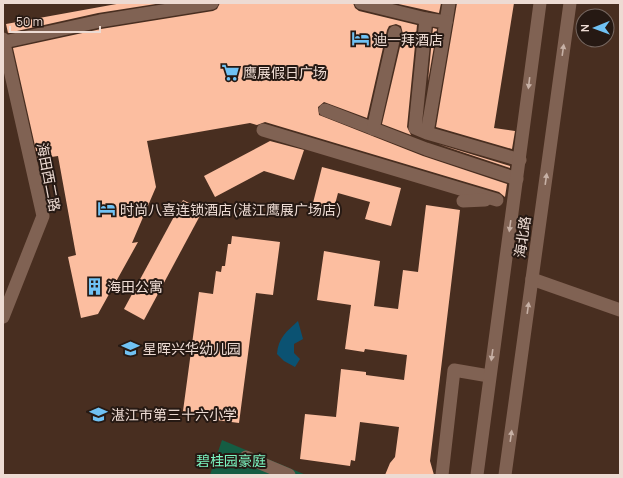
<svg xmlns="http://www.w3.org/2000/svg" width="623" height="478" font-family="Manrope,'Noto Sans SC',sans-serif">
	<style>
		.green { fill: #155d43 }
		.water { fill: #0b5272 }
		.building { fill: #fcbea0 }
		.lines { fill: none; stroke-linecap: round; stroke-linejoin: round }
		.minor { stroke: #806253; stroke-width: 13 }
		.oneway { fill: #c7b1a6 }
		.labels { text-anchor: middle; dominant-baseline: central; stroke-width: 4; stroke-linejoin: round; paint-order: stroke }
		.poi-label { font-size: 14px; fill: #eddbd3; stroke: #261913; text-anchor: start }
		.street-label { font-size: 14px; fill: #eddbd3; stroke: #261913 }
		.park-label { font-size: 14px; fill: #7bf5c1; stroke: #261913 }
	</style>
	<rect width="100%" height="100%" fill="#482e20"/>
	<polygon class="green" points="222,440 306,475 210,475"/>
	<path class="water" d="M298,321L303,339L294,344V353L300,359L295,367L284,361L277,354C278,338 287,331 298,321Z"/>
	<g class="building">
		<polygon points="122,3 162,3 98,13 8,33 6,24"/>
		<polygon points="220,3 353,3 355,8 359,11 417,25 407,127 411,135 382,124 403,34 401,26 396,24 389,26 387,30 367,118 324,102 318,107 319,115 423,156 507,184 505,197 499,192 265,122 257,125 250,123 147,141 156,187 132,243 138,242 98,314 81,318 68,257 76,255 58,156 38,159 13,48 101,29 213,11 217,9"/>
		<polygon points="394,3 441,3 439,13"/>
		<polygon points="457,3 514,3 494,128 515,131 512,149 436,127"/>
		<polygon points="433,28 437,29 428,81"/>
		<polygon points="270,141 304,150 294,180 264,171 215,197 204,176"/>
		<polygon points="438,144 510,166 510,168"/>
		<polygon points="322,167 401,188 391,226 365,219 370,202 338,193 333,212 312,207"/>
		<polygon points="183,200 203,210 144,320 124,309"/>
		<polygon points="426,205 460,210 430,461 434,475 385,475 390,463 395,457 399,427 360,422 355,461 351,460 350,466 300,459 305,414 336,417 341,369 366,372 366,375 404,380 407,355 365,349 364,352 345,349 351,305 317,300 324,251 380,261 374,306 398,309 403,270 418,272"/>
		<polygon points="232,236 280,242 273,295 256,293 239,423 216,420 217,416 183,411 199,292 213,294 216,271 221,272 222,266 225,266 228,244 231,244"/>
	</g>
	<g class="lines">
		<g class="minor">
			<polyline points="361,3 426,19"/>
			<polyline points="446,22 449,3"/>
			<polyline points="3,39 43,216 3,317"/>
			<polyline points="4,42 100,21 212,3"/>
			<polyline points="325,110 426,149 517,179"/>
			<polyline points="373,129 395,32"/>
			<polyline points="263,130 497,200"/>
			<polyline points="427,133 415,128 426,19 446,22 427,133 520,160"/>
			<polyline points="463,201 485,200"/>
			<polyline points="532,279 620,310"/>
			<polyline points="246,457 289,475"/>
			<polyline points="442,475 454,370 489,376"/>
			<polyline points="477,475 540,3"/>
			<polyline points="505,475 570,3"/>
		</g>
	</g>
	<defs><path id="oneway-solid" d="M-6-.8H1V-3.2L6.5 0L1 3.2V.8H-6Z"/></defs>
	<g class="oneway">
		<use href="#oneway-solid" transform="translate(563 50) rotate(-82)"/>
		<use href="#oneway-solid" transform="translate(529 83) rotate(97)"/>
		<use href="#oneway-solid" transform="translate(546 179) rotate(-82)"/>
		<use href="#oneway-solid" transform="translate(510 226) rotate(98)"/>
		<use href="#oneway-solid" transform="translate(528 308) rotate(-82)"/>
		<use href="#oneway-solid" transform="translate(492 355) rotate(98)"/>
		<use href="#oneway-solid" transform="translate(511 436) rotate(-82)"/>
	</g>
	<defs>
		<symbol id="hotel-bare" viewBox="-9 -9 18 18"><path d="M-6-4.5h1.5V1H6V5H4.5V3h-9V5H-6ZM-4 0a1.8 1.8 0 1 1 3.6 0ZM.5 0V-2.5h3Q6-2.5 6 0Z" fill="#70c2f4" stroke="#261913" stroke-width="2.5" paint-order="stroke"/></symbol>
		<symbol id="supermarket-bare" viewBox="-9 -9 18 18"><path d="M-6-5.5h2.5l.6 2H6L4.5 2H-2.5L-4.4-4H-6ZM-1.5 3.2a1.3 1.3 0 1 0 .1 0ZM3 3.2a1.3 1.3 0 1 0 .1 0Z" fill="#70c2f4" stroke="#261913" stroke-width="2.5" paint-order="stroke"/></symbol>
		<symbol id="building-bare" viewBox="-9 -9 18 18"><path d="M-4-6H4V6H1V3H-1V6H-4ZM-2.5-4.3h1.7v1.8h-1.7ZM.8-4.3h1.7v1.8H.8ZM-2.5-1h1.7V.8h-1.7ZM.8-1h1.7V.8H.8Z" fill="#70c2f4" stroke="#261913" stroke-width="2.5" paint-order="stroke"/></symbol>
		<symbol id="school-bare" viewBox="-9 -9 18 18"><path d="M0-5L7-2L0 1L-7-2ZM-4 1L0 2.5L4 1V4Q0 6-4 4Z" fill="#70c2f4" stroke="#261913" stroke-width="2.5" paint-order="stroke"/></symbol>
	</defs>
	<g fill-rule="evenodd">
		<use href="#hotel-bare" x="348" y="26" width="25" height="25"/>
		<use href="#supermarket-bare" x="218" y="60" width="25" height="25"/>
		<use href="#hotel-bare" x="94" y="196" width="25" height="25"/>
		<use href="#building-bare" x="82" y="274" width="25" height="25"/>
		<use href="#school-bare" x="118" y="336" width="25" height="25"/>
		<use href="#school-bare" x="86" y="402" width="25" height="25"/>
	</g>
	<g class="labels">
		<g class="poi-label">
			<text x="373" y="39">迪一拜酒店</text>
			<text x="243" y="72">鹰展假日广场</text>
			<text x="120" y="209">时尚八喜连锁酒店(湛江鹰展广场店)</text>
			<text x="107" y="286">海田公寓</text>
			<text x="143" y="348">星晖兴华幼儿园</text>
			<text x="111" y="414">湛江市第三十六小学</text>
		</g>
		<g class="street-label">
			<text transform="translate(49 177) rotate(79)">海田西二路</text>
			<text transform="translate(522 237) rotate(-82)">海北路</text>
		</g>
		<g class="park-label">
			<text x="231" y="460">碧桂园豪庭</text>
		</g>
	</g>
	<rect width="623" height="478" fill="none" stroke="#eddbd3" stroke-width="8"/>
	<g transform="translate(595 28) rotate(269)"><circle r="19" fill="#261913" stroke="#766760"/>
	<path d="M0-3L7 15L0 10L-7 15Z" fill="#70c2f4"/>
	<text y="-6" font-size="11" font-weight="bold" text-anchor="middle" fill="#eddbd3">N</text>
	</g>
	<path d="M10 26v6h90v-6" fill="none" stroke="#eddbd3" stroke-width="2"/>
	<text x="16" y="26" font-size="12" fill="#eddbd3" stroke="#261913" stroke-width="3" paint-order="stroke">50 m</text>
</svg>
